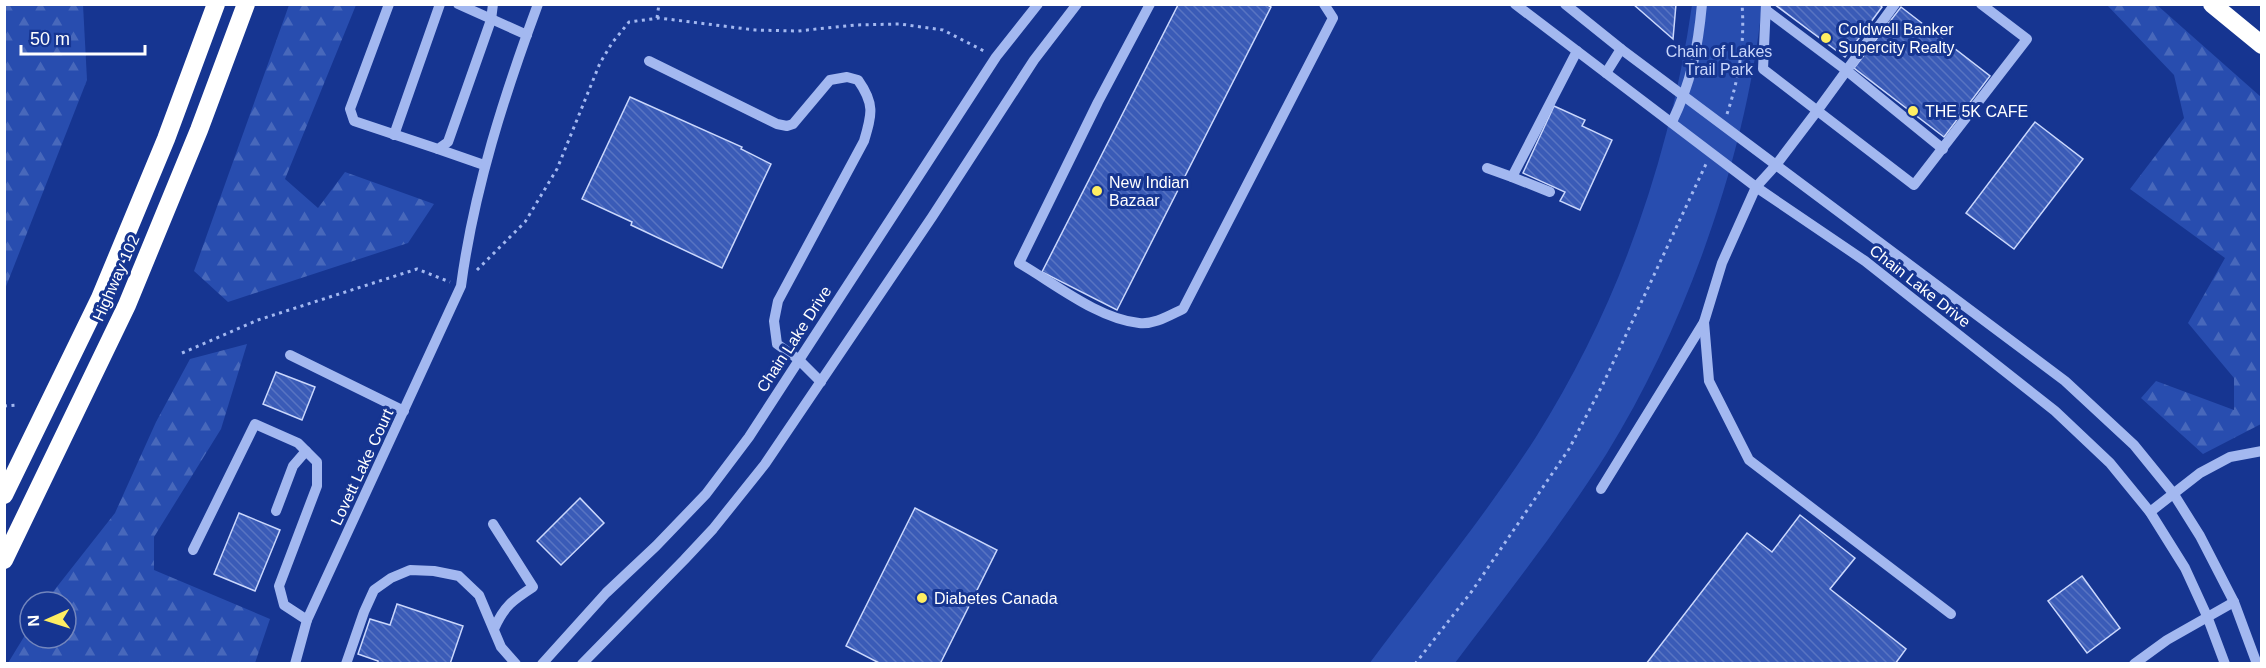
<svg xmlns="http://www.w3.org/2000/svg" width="2266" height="668" font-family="Arial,sans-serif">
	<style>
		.forest { fill: url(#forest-firs) }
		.park { fill: #284daf }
		.building { fill: url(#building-back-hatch); stroke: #cad7fc; stroke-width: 1.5 }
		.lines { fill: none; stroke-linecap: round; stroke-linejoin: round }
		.path { stroke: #a3b8f0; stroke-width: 3; stroke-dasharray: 3 4.5; stroke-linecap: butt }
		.minor { stroke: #a3b8f0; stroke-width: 10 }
		.highway { stroke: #fff; stroke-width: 18 }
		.poi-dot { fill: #ffee62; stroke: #163591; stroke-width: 2 }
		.labels { text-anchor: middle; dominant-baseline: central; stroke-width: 6; stroke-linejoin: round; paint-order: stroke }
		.poi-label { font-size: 16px; fill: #fff; stroke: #163591; text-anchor: start }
		.park-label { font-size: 16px; fill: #cad7fc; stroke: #163591 }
		.street-label { font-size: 16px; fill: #fff; stroke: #163591 }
	</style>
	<defs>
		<pattern id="forest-firs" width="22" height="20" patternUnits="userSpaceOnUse" patternTransform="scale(1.5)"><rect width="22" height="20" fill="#284daf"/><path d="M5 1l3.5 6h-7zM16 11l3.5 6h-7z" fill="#4868bb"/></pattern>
		<pattern id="building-back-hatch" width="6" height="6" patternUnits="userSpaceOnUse" patternTransform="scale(1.5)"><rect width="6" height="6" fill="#3a5bb7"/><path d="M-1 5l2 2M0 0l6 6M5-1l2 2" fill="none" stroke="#5874c2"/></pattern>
	</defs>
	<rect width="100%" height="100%" fill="#163591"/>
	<g class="forest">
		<polygon points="5,4 83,5 87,80 5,289"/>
		<polygon points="289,5 356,5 285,179 318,208 345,172 434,204 408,243 228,302 194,271"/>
		<polygon points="2107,5 2157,5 2261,97 2261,424 2203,454 2141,398 2156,381 2234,410 2234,378 2188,323 2225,258 2130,189 2184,118 2174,75"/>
		<polygon points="247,344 221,429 154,537 154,570 270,619 255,663 8,663 30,627 30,638 66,638 66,602 45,602 115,513 156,422 190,359"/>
	</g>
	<path class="park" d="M1692,5H1762C1747,154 1686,325 1607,453C1561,526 1507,594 1455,663L1369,664C1425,589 1486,515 1536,437C1619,305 1670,158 1692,5Z"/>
	<g class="building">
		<polygon points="1266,4 1271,7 1117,310 1042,272 1178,5"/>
		<polygon points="1633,4 1676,4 1673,39"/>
		<polygon points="1774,4 1879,4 1882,7 1845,57"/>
		<polygon points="1901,7 1990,76 1944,137 1854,68"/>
		<polygon points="630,97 742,147 741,149 771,164 722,268 631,225 632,222 582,199"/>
		<polygon points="1554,106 1585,120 1582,126 1612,140 1580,210 1560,201 1565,192 1523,173"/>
		<polygon points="2035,122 2083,159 2014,249 1966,213"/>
		<polygon points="276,372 315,387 302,420 263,404"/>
		<polygon points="580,498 604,523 561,565 537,541"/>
		<polygon points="915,508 997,550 940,664 881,664 846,646"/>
		<polygon points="239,513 280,530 255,591 214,574"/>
		<polygon points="1800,515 1855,558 1830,589 1906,649 1895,664 1646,664 1747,533 1772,552"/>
		<polygon points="2082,576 2120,628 2087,653 2048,601"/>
		<polygon points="397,604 463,626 450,664 378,664 378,661 358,654 370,619 390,625"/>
	</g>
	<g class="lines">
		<g class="path">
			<polyline points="657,18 659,4"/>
			<path d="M1727,114C1739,78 1745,43 1742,4"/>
			<polyline points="477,270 525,222 557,169 600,63 612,43 629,22 659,18 755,30 798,31 855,25 900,24 943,30 984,51"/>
			<polyline points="182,353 258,320 417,269 450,282"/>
			<polyline points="4,406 17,405"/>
			<polyline points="1415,664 1472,591 1569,449 1603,384 1706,164"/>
		</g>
		<g class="minor">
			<polyline points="389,4 350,109 354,121 438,149 448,142 491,20 493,4"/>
			<polyline points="458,4 527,35"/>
			<path d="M1150,4L1098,102L1019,263C1054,283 1098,319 1139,323C1154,325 1170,315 1183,309L1333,18L1324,4"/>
			<polyline points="1515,4 1756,187 1865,261 2055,411 2110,463 2150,512 2185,568 2207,616 2225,664"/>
			<polyline points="1565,4 1621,49 2065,381 2134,445 2173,493 2200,536 2234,602 2257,664"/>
			<polyline points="1766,4 1763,69 1914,185 2027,39 1981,4"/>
			<polyline points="1895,4 1817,111 1776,165 1756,187 1722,263 1704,322 1709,381 1749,460 1951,614"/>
			<polyline points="1766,10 1846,70 1943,149"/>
			<path d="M649,61L777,124L787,126L793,124L830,80L847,77L858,80C875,104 872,114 864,141L778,301L774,321L777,344L798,359L821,382"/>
			<polyline points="1606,73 1621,49"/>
			<path d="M1672,122C1691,83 1698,48 1702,4"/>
			<polyline points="394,135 440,4"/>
			<polyline points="438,149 484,165"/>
			<polyline points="1487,168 1512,177"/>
			<polyline points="1550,192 1512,177 1577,51"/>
			<polyline points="290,355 404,411"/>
			<polyline points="1601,489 1704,322"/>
			<polyline points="276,511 293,466 306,451"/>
			<polyline points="2150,512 2200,473 2230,457 2262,451"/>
			<path d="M493,524L533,587C513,600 504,606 494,629"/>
			<polyline points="193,550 255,424 298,443 317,462 317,486 279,586 284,605 307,620"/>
			<path d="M295,664L307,620L461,286C474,189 504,96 538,4"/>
			<polyline points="346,664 364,612 374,590 391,578 410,570 434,571 459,576 479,595 501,647 516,664"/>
			<polyline points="542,664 606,593 656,546 706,494 749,437 996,57 1038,4"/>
			<polyline points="582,664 684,560 713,529 765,464 932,217 1034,60 1077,4"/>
			<polyline points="2134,664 2167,640 2234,602"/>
		</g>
		<g class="highway">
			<polyline points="2212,4 2262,45"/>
			<polyline points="4,495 100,298 166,139 216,4"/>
			<polyline points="4,560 127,305 199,130 246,4"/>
		</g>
	</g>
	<g class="poi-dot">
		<circle cx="1826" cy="38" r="6"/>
		<circle cx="1913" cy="111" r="6"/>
		<circle cx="1097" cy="191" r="6"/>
		<circle cx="922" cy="598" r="6"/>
	</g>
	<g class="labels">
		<g class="poi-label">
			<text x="1838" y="29">Coldwell Banker<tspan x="1838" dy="18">Supercity Realty</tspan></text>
			<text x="1925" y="111">THE 5K CAFE</text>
			<text x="1109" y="182">New Indian<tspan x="1109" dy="18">Bazaar</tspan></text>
			<text x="934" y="598">Diabetes Canada</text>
		</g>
		<g class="park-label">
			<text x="1719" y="51">Chain of Lakes<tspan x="1719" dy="18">Trail Park</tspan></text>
		</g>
		<g class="street-label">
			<text transform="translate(116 278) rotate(-66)">Highway 102</text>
			<text transform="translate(1920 286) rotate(38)">Chain Lake Drive</text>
			<text transform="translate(794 339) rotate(-57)">Chain Lake Drive</text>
			<text transform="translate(362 467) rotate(-65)">Lovett Lake Court</text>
		</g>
	</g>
	<rect width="2266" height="668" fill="none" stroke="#ffffff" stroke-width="12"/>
	<g transform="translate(48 620) rotate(267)"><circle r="28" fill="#163591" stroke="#7386bd" stroke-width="1.5"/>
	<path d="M0-4.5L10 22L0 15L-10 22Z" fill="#ffee62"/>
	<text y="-9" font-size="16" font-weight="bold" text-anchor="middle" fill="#ffffff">N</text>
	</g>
	<path d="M21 45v9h124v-9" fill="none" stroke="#ffffff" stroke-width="3"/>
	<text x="30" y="45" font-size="18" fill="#ffffff" stroke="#163591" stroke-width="4.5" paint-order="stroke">50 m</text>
</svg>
